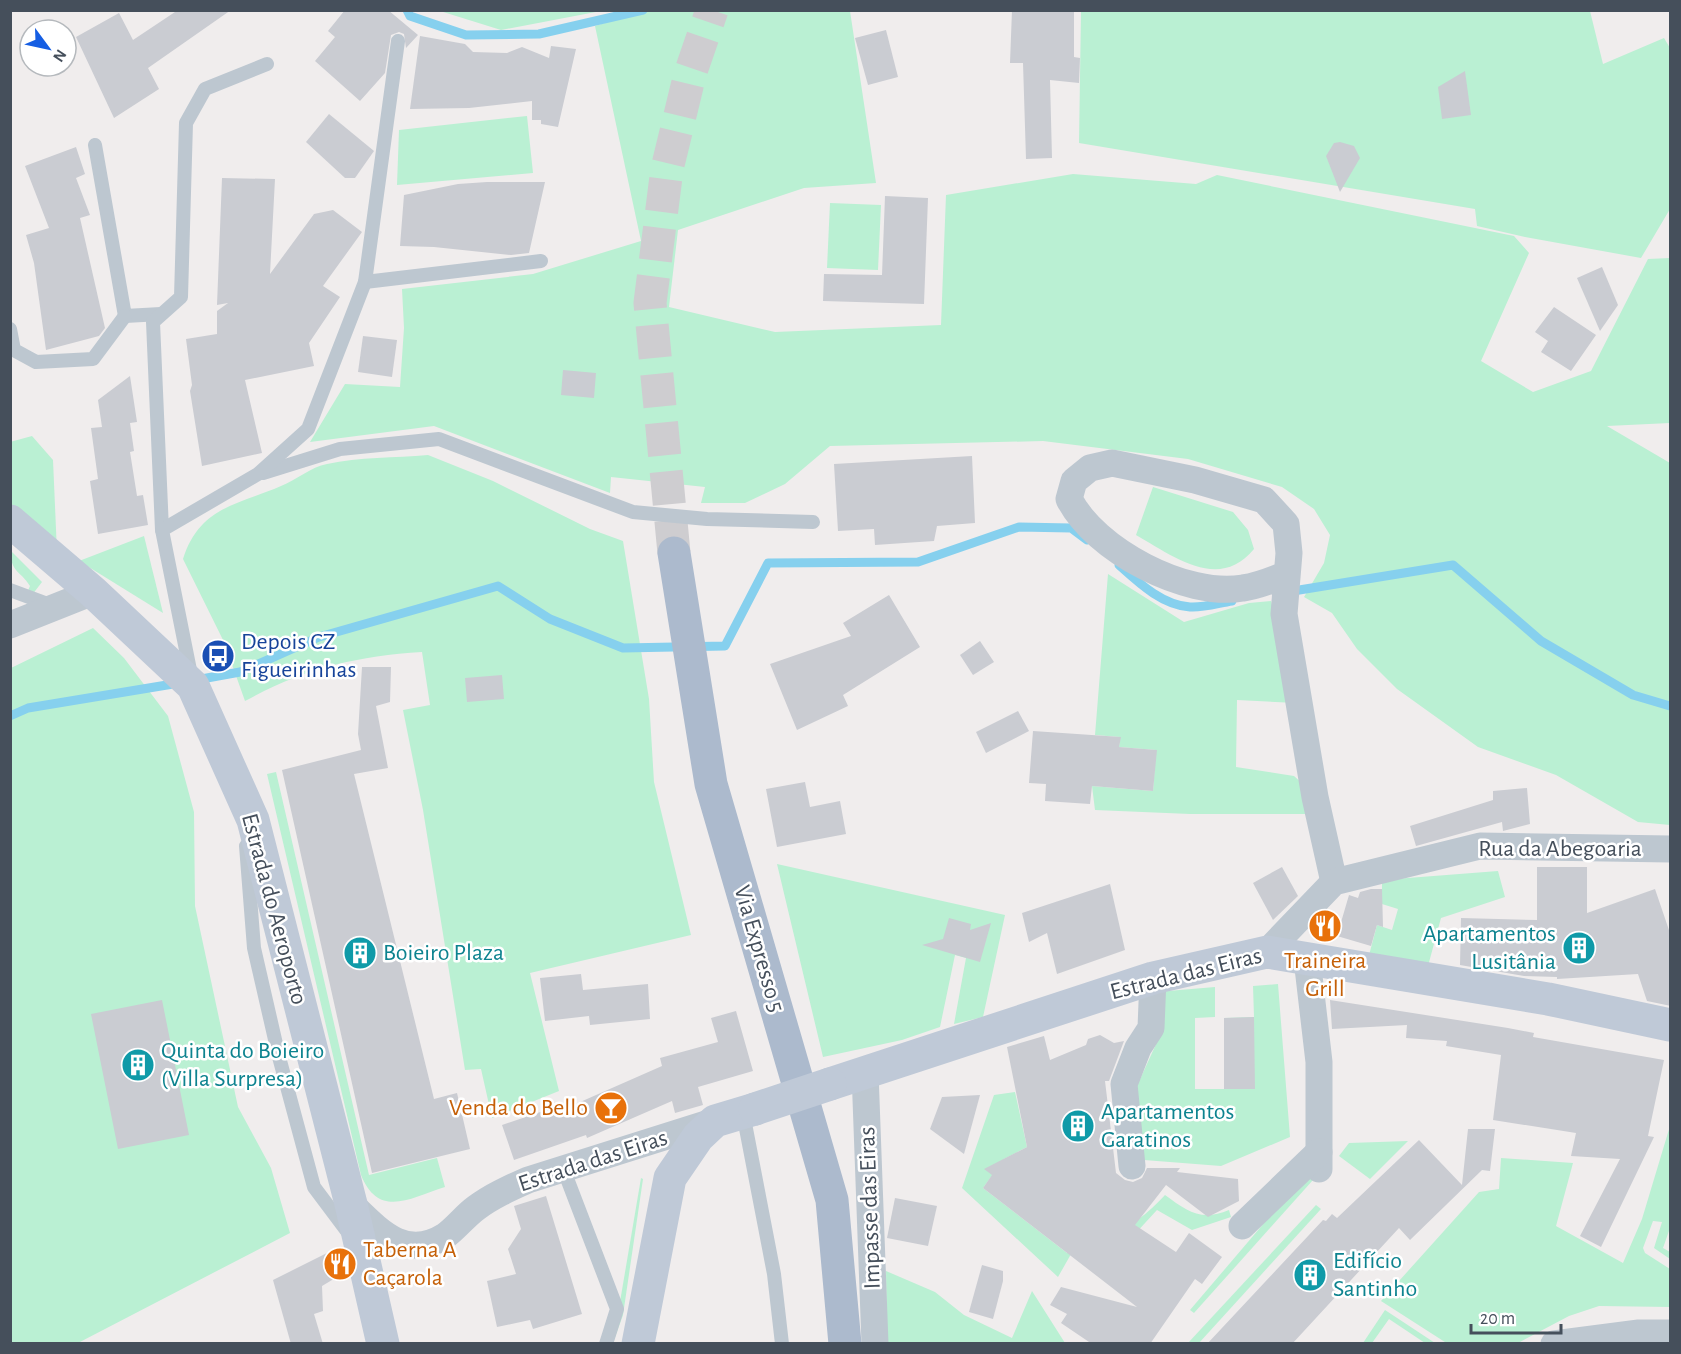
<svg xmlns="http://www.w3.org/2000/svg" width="1681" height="1354" font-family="'Alegreya Sans',sans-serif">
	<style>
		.green { fill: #baf0d3 }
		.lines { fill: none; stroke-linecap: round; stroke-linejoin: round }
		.stream { stroke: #86d0ee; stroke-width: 9 }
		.building { fill: #caccd2 }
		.primary-tunnel { stroke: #cecdd0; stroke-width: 33; stroke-dasharray: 33 16; stroke-linecap: butt }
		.lane { stroke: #bdc7d0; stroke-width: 14 }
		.street { stroke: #bdc7d0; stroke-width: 27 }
		.secondary { stroke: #bfc9d7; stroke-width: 33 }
		.primary { stroke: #acbacd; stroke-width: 33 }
		.secondary-bridge { stroke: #bfc9d7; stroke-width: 33 }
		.labels { text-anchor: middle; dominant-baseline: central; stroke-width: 5; stroke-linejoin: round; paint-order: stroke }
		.transit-label { font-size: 24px; fill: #164399; stroke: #fff; text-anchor: start }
		.street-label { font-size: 24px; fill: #454f5b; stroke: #fff }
		.culture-label { font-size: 24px; fill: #0d838f; stroke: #fff; text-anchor: start }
		.food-label { font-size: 24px; fill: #c56008; stroke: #fff }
	</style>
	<rect width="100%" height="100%" fill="#f0eded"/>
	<g class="green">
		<polygon points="440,11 440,10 601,11 501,30"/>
		<polygon points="644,11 850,11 876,183 804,188 678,230 669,307 775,332 941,325 946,195 1073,174 1196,184 1217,175 1514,236 1529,253 1481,361 1533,392 1591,371 1648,259 1670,258 1670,423 1607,426 1670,463 1670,825 1638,822 1556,775 1478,747 1397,689 1357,649 1332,613 1304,597 1324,563 1330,535 1314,509 1282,487 1188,459 1043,441 830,446 785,484 745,503 701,503 705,487 611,477 610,493 434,426 310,442 345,384 400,387 404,328 402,289 533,274 641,241 595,26"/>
		<polygon points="1081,11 1590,11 1603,64 1664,38 1670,48 1670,209 1641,258 1525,237 1477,226 1475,209 1079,143"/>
		<polygon points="527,116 533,173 397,185 399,130"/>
		<polygon points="830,203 881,205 878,270 827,268"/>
		<polygon points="32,436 53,460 57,552 11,519 10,442"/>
		<path d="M428,455L493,481L590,529L623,541L649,699L654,782L691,935L530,973L559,1091L492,1118L481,1069L465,1070L423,810L403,710L430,705L422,652C356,656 303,669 245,701L224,642L183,559C200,506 238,505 281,486C296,480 311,467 327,464C359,457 395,458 428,455Z"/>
		<path d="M1153,487L1233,512L1248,530L1254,549C1219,592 1173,556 1136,535Z"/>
		<polygon points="144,536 163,613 79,561"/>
		<path d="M10,550L42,582L32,595L27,593L30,586C20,570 11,573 10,550Z"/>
		<polygon points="1108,574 1184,622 1249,603 1271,601 1296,703 1237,700 1236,767 1294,776 1304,785 1308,814 1190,814 1095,810 1092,786 1153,791 1156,750 1119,747 1120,737 1095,735"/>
		<polygon points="93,628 124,658 168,716 194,812 195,906 238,1107 271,1168 290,1233 78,1343 11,1344 11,668"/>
		<path d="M276,772L369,1175L437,1158L445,1187C410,1198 379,1219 361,1175L267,774Z"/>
		<polygon points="777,864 1005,915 983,1017 954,1024 966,958 955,955 940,1027 902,1040 823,1057"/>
		<polygon points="1498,871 1505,897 1441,918 1428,966 1368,959 1377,925 1392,930 1398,909 1382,904 1382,880"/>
		<polygon points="1278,984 1290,1137 1221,1166 1144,1160 1136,1088 1157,1042 1156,992 1215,987 1215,1017 1195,1018 1195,1089 1224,1089 1224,1018 1254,1017 1253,986"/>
		<path d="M1015,1092L1027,1147L1004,1159L983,1188L1067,1253L1088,1223L1092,1230C1121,1239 1146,1215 1165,1195C1187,1211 1201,1222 1229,1210L1231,1217L1192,1230L1157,1210L1122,1248L1111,1245L1108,1252L1079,1240L1058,1277L962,1188L994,1095Z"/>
		<polygon points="1670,1126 1670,1228 1663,1248 1670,1252 1670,1259 1654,1248 1662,1222 1653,1221 1643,1248 1645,1253 1670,1269 1670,1307 1599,1306 1569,1316 1518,1343 1448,1344 1381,1301 1479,1192 1499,1189 1501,1158 1573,1163 1556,1226 1623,1263 1642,1219"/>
		<polygon points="1408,1141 1370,1179 1339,1156 1349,1143"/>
		<polygon points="1311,1168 1313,1180 1194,1313 1190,1310"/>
		<polygon points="641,1178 643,1179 623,1315 613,1343"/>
		<polygon points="1316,1205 1321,1209 1199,1343 1188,1343"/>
		<polygon points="886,1271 935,1292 964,1315 1012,1338 1032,1291 1065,1343 887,1343"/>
		<polygon points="1385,1310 1435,1343 1425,1343 1389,1319 1372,1343 1363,1343"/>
	</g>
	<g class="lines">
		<g class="stream">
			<polyline points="407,10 410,16 466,35 539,34 643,10"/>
			<path d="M1119,565C1139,583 1162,605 1190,607C1203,608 1219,603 1232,601"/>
			<polyline points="1287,592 1453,565 1541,641 1633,695 1670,706"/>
			<polyline points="196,680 240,672 319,637 498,586 550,619 623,648 725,646 768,563 918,562 1019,527 1071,528 1087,540"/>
			<polyline points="10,716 28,708 179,683"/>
		</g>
	</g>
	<g class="building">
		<polygon points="178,10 231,10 148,68 159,89 114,118 76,37 119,13 133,40"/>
		<polygon points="345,10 388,10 418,35 406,48 404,34 399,32 391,35 385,73 360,101 315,61 335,37 328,31"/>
		<polygon points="1012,10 1074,10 1074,57 1080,58 1079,83 1050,80 1052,158 1026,159 1023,63 1010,63"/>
		<polygon points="886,30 898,77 868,85 855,38"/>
		<polygon points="420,36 465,44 473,52 507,53 522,47 549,58 551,46 576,49 558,127 541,124 541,120 532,120 532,101 469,108 410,109"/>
		<polygon points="1465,71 1471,115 1442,119 1438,87"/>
		<polygon points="329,114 374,151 355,178 345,178 306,142"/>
		<polygon points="1340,142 1354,146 1360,158 1340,192 1326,156 1334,143"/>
		<polygon points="76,147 85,174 76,178 90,215 80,218 105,328 99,336 46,350 34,263 26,235 49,228 25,166"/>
		<polygon points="222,178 275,179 270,274 314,214 333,210 362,232 323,286 340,297 309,343 314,366 245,380 262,453 202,466 190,391 192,385 186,339 217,334 217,311 228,303 217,305"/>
		<polygon points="487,182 545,182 529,253 511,255 434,247 400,246 404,195 458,184"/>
		<polygon points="885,196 928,198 924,304 823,301 824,274 882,275"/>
		<polygon points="1602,267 1618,305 1600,331 1577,278"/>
		<polygon points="1554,307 1596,335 1571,371 1541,352 1548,341 1535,332"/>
		<polygon points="363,336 397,340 392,377 358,372"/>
		<polygon points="563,370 596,373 594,398 561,395"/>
		<polygon points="130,376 137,422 130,423 134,451 130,452 137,496 143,495 148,525 98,534 90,481 98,479 91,428 102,427 98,400"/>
		<polygon points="972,456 975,523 937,526 934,541 875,545 874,529 838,531 834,464"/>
		<polygon points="889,595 920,647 843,695 848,706 797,730 770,664 851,636 843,623"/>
		<polygon points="980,641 994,662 973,675 960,655"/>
		<polygon points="362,667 391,667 390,702 376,706 388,768 354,774 434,1099 457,1093 470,1149 372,1173 282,770 361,750 358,734"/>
		<polygon points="502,675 504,699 467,702 465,678"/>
		<polygon points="1018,711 1029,731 986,753 976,732"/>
		<polygon points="1033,731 1121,737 1119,747 1157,750 1153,791 1092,786 1090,804 1045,801 1046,784 1029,783"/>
		<polygon points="805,782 810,807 840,801 846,834 777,847 766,789"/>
		<polygon points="1527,788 1530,824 1503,831 1502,822 1416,846 1410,826 1493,800 1493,791"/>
		<polygon points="1282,867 1298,896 1273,920 1253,883"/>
		<polygon points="1537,867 1587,867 1587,913 1655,889 1671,936 1671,1006 1647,1001 1638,974 1557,979 1557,977 1524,976 1460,965 1461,918 1537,920"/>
		<polygon points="1110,884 1125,950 1057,974 1047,933 1029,942 1022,913"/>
		<polygon points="1371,889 1382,889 1383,927 1377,925 1371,946 1337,936 1349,895 1358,898 1360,892"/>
		<polygon points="949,918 971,924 970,930 991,923 980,962 922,945 943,939"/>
		<polygon points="581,974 583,990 648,984 650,1019 590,1025 589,1016 545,1021 540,978"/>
		<polygon points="162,1000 189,1135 118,1149 91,1014"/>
		<polygon points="1330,1000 1508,1028 1534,1033 1533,1037 1664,1060 1648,1136 1654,1137 1601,1247 1580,1236 1620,1159 1571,1156 1576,1133 1493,1120 1501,1055 1446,1046 1447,1041 1406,1038 1407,1025 1332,1029"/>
		<polygon points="736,1011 753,1071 698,1087 703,1105 675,1113 672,1101 587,1138 586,1135 514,1160 502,1125 561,1105 562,1110 662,1066 660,1058 718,1042 711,1018"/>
		<polygon points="1254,1017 1255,1089 1224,1089 1224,1018"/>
		<polygon points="1100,1035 1114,1043 1124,1041 1109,1081 1105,1081 1116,1173 1125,1180 1133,1182 1142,1178 1147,1168 1180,1168 1177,1172 1238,1179 1239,1201 1208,1217 1166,1185 1135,1225 1176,1252 1189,1233 1222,1257 1202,1284 1195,1279 1150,1344 1092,1344 1061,1323 1067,1314 1050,1305 1061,1287 1137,1307 983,1188 992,1175 984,1169 1027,1147 1007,1047 1044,1036 1050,1060 1086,1045 1088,1039"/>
		<polygon points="980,1095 964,1154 930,1129 942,1097"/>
		<polygon points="1468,1129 1495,1129 1490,1171 1482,1170 1410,1240 1399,1228 1292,1344 1207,1344 1323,1220 1326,1221 1332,1214 1337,1218 1419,1140 1462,1185"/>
		<polygon points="546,1196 582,1314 533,1329 530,1320 497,1327 487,1281 516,1274 508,1249 521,1229 514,1206"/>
		<polygon points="895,1198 937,1206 928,1246 887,1238"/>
		<polygon points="331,1251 337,1277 322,1286 323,1311 314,1314 323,1344 291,1344 273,1280"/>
		<polygon points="982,1265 1003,1271 1003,1281 993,1319 969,1312"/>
	</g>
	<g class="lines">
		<polyline class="primary-tunnel" points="674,553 650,303 667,169 690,74 712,10"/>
		<g class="lane">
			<polyline points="95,145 125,316 161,314"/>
			<polyline points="365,282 541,261"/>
			<polyline points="10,329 14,350 36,362 93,359 125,316"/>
			<polyline points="263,473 340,449 439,439 633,512 707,519 813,522"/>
			<polyline points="162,530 153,322 181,297 186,123 205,89 267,64"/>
			<polyline points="10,590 53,606"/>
			<polyline points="191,675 162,530 258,474 308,429 365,282 398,41"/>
			<polyline points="246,846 254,948 279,1057 314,1187 347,1231"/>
			<polyline points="743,1113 774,1274 782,1344"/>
			<polyline points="563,1168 617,1309 606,1344"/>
		</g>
		<g class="street">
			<path d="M1287,574C1273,580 1258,586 1243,588C1186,598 1095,550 1069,499L1074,481L1090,468L1112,463L1195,480L1264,500L1286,524L1289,553L1284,614L1315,797L1334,882"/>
			<polyline points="10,625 93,592"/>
			<polyline points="1267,952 1334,882 1480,846 1670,849"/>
			<polyline points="1307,959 1319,1062 1319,1169"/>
			<polyline points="865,1072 875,1344"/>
			<polyline points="1132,1166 1124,1084 1138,1048 1151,1028 1153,978"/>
			<path d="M351,1204C379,1231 405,1261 445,1236C456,1228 465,1216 476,1208C492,1196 510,1188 528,1180L715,1121"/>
			<polyline points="1242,1226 1319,1152"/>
			<polyline points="1554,1344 1639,1333 1670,1333"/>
		</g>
		<g class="secondary">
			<polyline points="10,521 93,592 193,686 253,820 351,1204 383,1344"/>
			<polyline points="830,1084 1153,978 1267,952 1548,999 1670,1025"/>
			<polyline points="638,1344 670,1178 698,1137 715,1121 755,1109"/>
		</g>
		<polyline class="primary" points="674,553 711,784 832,1200 845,1344"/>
		<polyline class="secondary-bridge" points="755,1109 830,1084"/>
	</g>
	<defs>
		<symbol id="bus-disc" viewBox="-11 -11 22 22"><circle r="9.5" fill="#1a4fb4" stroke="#fff"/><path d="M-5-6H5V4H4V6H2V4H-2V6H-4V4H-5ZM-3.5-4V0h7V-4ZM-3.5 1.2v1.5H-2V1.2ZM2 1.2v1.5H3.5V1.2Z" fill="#fff"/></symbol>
		<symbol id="restaurant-disc" viewBox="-11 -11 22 22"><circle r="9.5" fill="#e8710a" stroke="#fff"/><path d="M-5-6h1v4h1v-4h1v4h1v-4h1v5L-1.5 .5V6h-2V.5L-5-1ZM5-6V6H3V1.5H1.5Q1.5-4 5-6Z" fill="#fff"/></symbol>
		<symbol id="building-disc" viewBox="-11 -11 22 22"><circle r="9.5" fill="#0f9aa8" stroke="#fff"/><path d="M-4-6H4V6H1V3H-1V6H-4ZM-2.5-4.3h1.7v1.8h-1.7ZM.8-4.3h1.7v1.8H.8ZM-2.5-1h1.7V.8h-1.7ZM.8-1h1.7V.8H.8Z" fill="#fff"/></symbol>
		<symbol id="bar-disc" viewBox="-11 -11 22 22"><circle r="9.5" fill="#e8710a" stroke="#fff"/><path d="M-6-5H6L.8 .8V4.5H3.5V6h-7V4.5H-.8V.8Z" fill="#fff"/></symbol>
	</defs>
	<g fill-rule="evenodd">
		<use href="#bus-disc" x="199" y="637" width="38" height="38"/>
		<use href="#restaurant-disc" x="1306" y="907" width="38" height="38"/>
		<use href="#building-disc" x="1560" y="929" width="38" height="38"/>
		<use href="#building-disc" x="341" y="934" width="38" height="38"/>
		<use href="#building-disc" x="119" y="1046" width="38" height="38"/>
		<use href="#bar-disc" x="592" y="1089" width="38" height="38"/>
		<use href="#building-disc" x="1059" y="1107" width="38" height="38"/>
		<use href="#restaurant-disc" x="321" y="1245" width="38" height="38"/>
		<use href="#building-disc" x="1291" y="1256" width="38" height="38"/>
	</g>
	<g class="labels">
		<g class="transit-label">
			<text x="241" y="642">Depois CZ<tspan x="241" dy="28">Figueirinhas</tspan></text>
		</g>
		<g class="street-label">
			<text x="1560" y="849">Rua da Abegoaria</text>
			<text transform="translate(274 909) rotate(75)">Estrada do Aeroporto</text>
			<text transform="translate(759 949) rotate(74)">Via Expresso 5</text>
			<text transform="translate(1186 974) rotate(-14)">Estrada das Eiras</text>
			<text transform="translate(593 1161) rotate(-18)">Estrada das Eiras</text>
			<text transform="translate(870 1208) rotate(-92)">Impasse das Eiras</text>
		</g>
		<g class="culture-label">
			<text x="1556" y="934" text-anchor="end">Apartamentos<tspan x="1556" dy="28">Lusitânia</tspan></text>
			<text x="383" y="953">Boieiro Plaza</text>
			<text x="161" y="1051">Quinta do Boieiro<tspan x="161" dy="28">(Villa Surpresa)</tspan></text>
			<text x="1101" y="1112">Apartamentos<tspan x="1101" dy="28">Garatinos</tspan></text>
			<text x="1333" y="1261">Edifício<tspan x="1333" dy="28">Santinho</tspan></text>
		</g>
		<g class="food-label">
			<text x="1325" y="961">Traineira<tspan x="1325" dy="28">Grill</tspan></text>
			<text x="588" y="1108" text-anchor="end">Venda do Bello</text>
			<text x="363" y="1250" text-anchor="start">Taberna A<tspan x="363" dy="28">Caçarola</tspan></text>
		</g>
	</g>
	<rect width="1681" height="1354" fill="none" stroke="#454f5b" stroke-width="24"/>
	<g transform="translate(48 48) rotate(123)"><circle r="28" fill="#ffffff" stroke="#b5b9bd" stroke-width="1.5"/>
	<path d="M0-4.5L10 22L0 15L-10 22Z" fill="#155ee3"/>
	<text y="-9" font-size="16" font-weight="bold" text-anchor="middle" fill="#454f5b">N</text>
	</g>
	<path d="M1471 1324v9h90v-9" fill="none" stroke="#454f5b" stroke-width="3"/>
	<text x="1480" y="1324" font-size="18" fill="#454f5b" stroke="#ffffff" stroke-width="4.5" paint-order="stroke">20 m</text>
</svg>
